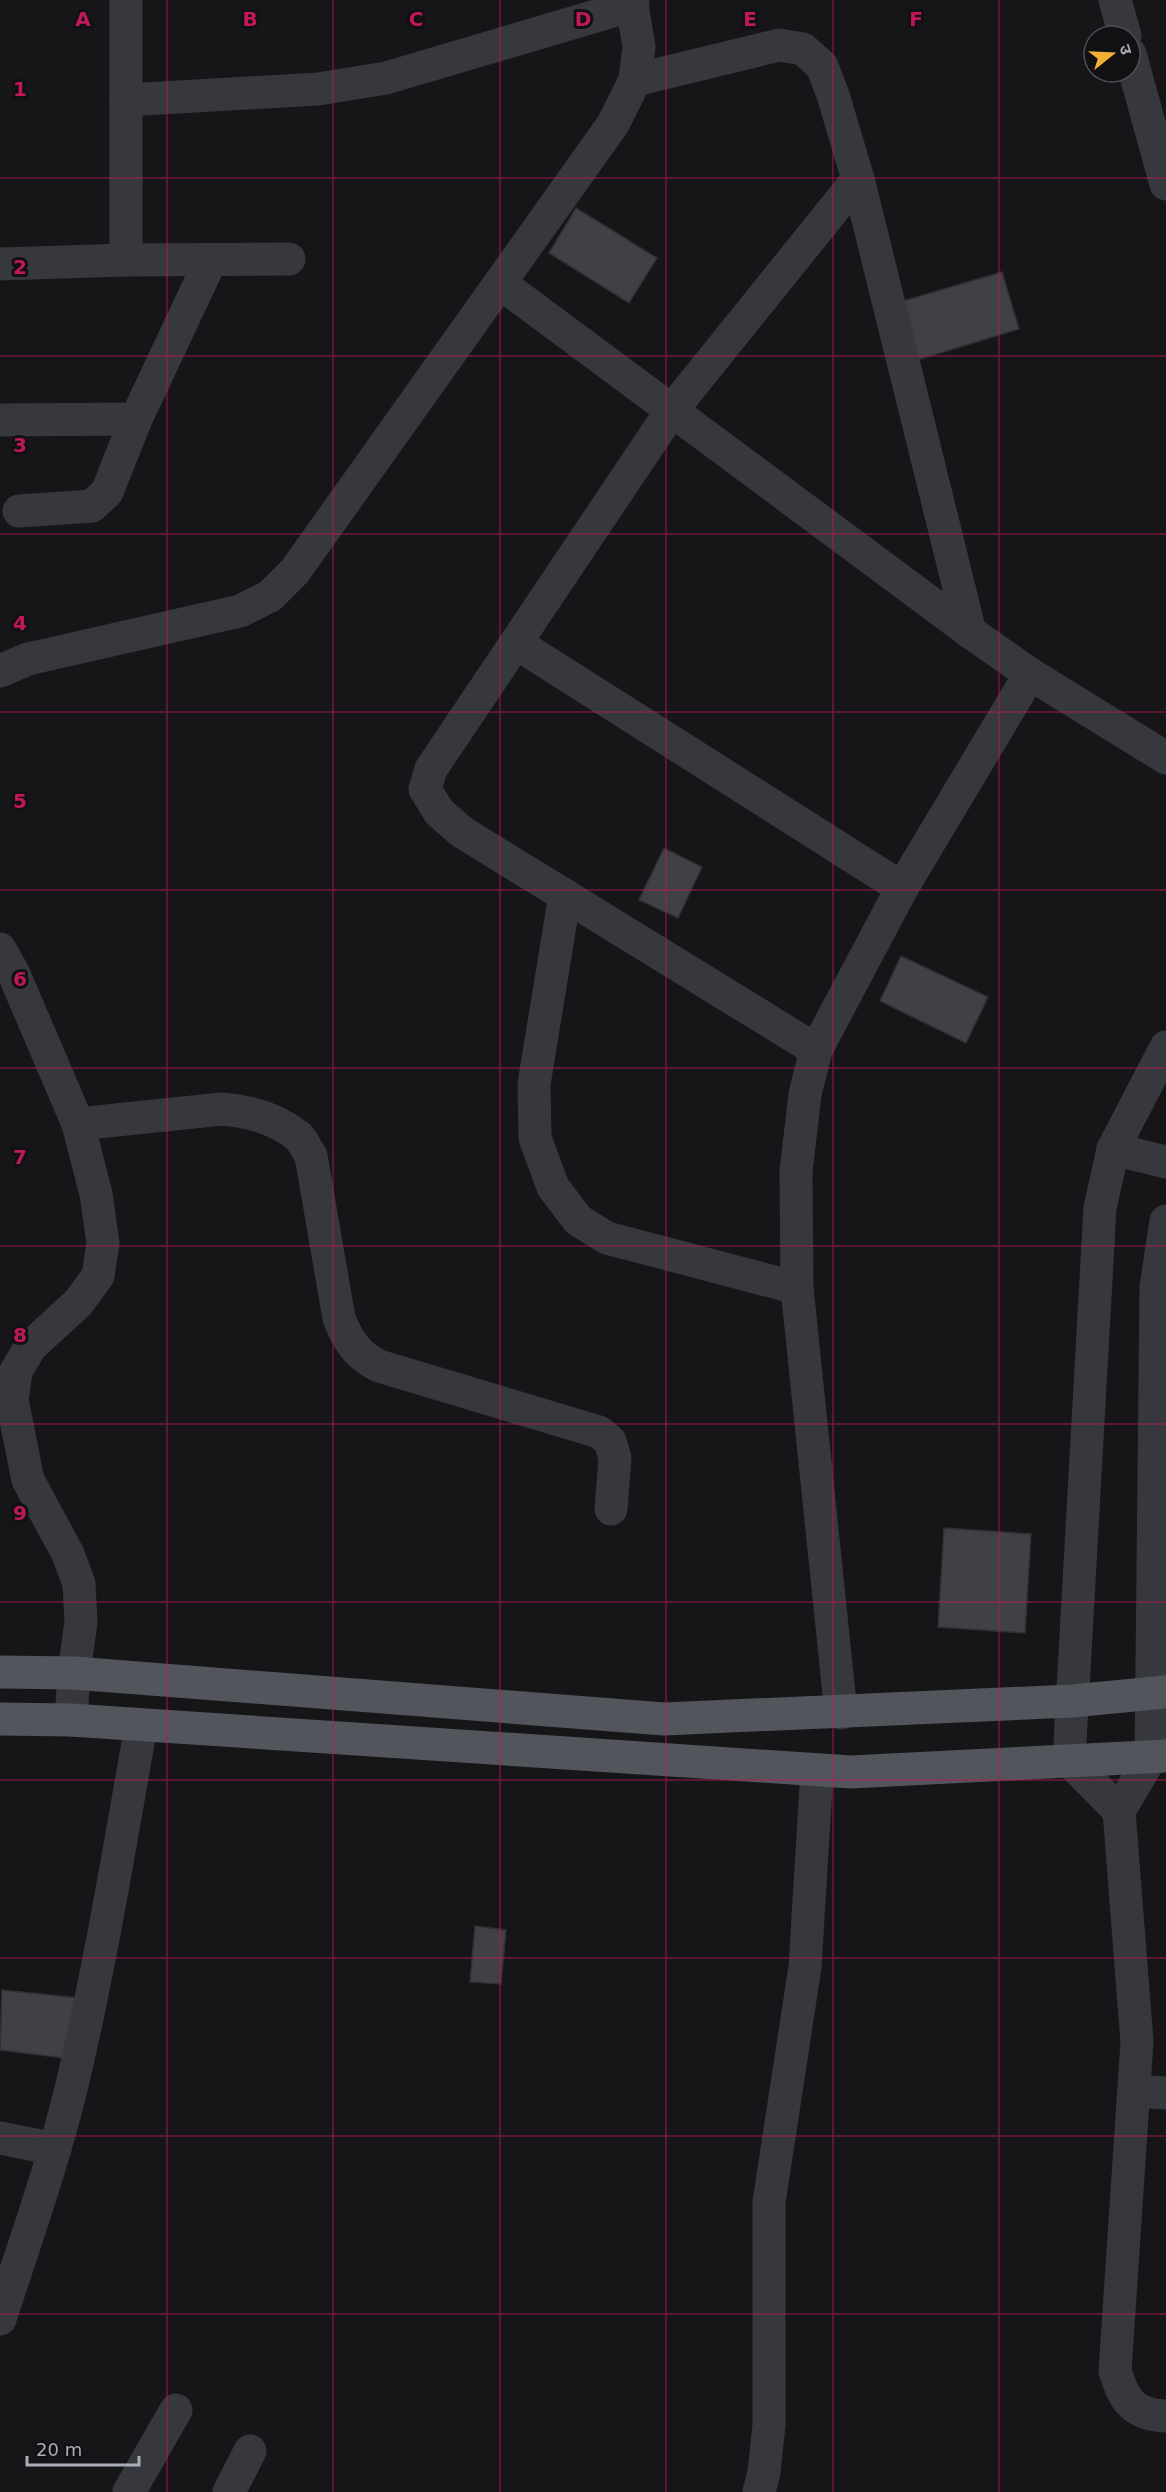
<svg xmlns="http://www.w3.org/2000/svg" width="1166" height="2492" font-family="'DejaVu Sans','Noto Sans Devanagari',sans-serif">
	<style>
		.building { fill: #404145; stroke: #303034; stroke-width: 1.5 }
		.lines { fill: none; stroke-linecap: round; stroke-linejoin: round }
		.street { stroke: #37383d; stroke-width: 33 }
		.primary { stroke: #53555c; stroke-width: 33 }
		.grid { fill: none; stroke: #c2185b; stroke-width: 1.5; stroke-opacity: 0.55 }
		.grid-label { font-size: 20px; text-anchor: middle; font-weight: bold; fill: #c2185b; stroke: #111113; stroke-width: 6; stroke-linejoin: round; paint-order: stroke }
	</style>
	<rect width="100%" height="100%" fill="#161618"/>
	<g class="building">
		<polygon points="576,208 657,258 629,303 549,253"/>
		<polygon points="1002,272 1019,329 917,360 900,302"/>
		<polygon points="664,848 702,867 678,918 639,900"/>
		<polygon points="901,956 988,997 966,1043 880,1001"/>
		<polygon points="944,1528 1031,1534 1025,1633 938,1627"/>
		<polygon points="475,1926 506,1930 501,1984 470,1982"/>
		<polygon points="2,1990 79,1998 72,2059 0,2050"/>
	</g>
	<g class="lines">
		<g class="street">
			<polyline points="1115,0 1125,36"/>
			<polyline points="1130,54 1166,184"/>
			<polyline points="635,80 779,45 803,49 822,66 833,95 858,179 970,632"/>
			<polyline points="126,100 318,89 386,78 633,5"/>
			<polyline points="126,260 126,0"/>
			<polyline points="0,264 126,260 289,259"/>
			<polyline points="500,283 970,632 1030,674 1166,758"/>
			<polyline points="0,420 136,419"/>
			<polyline points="19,511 92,506 107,492 136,419 211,260"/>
			<polyline points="516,643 902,888"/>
			<polyline points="0,671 28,659 240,611 270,596 295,571 613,124 635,80 639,46 631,0"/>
			<polyline points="565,895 534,1084 535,1138 553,1187 578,1220 607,1238 797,1288"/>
			<polyline points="0,949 13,972 78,1124 96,1194 103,1243 98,1276 78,1303 31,1346 16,1371 12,1400 28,1480 68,1554 79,1584 81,1622 74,1673 71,1720"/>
			<polyline points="1166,1047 1113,1149 1100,1208 1069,1760 1119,1811 1151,1757 1156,1287 1166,1221"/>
			<polyline points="816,1050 462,832 439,812 425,789 431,769 672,410 858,179"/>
			<path d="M78,1124L222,1109C249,1111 276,1119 298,1136C303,1141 307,1150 311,1156L339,1318C348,1341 357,1355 379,1366L599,1432L610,1441L615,1458L611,1509"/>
			<polyline points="1113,1149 1166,1162"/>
			<polyline points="841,1713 797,1288 796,1172 805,1094 816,1050 902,888 1030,674"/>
			<path d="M1119,1811L1137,2042L1115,2371C1124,2399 1132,2415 1166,2416"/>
			<polyline points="1134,2091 1166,2093"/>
			<polyline points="0,2138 55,2149"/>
			<path d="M0,2319C24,2245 50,2172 69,2097C99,1974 119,1850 141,1726"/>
			<polyline points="129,2492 176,2410"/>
			<polyline points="229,2492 250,2451"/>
			<polyline points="759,2492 764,2472 769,2425 769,2202 805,1967 817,1770"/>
		</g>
		<g class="primary">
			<polyline points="0,1672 74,1673 664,1719 1072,1701 1166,1692"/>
			<polyline points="0,1719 71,1720 851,1772 1166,1756"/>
		</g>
	</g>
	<path class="grid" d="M167,0V2492M333,0V2492M500,0V2492M666,0V2492M833,0V2492M999,0V2492M0,178H1166M0,356H1166M0,534H1166M0,712H1166M0,890H1166M0,1068H1166M0,1246H1166M0,1424H1166M0,1602H1166M0,1780H1166M0,1958H1166M0,2136H1166M0,2314H1166"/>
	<g class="grid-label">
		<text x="83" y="26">A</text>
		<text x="250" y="26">B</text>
		<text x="416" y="26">C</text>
		<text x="583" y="26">D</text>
		<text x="750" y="26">E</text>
		<text x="916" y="26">F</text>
		<text x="20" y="96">1</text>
		<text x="20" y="274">2</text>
		<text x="20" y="452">3</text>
		<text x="20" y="630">4</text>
		<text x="20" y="808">5</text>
		<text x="20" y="986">6</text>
		<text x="20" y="1164">7</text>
		<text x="20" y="1342">8</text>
		<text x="20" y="1520">9</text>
	</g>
	<g transform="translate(1112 54) rotate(72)"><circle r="28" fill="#111113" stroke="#4d4f55" stroke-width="1.5"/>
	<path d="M0-4.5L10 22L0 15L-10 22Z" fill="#f2b134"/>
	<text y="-9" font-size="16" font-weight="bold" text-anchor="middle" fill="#a8adb8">उ</text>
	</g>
	<path d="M27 2456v9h112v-9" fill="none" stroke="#a8adb8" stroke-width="3"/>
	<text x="36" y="2456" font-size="18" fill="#a8adb8" stroke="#111113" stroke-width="4.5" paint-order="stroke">20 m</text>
</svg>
